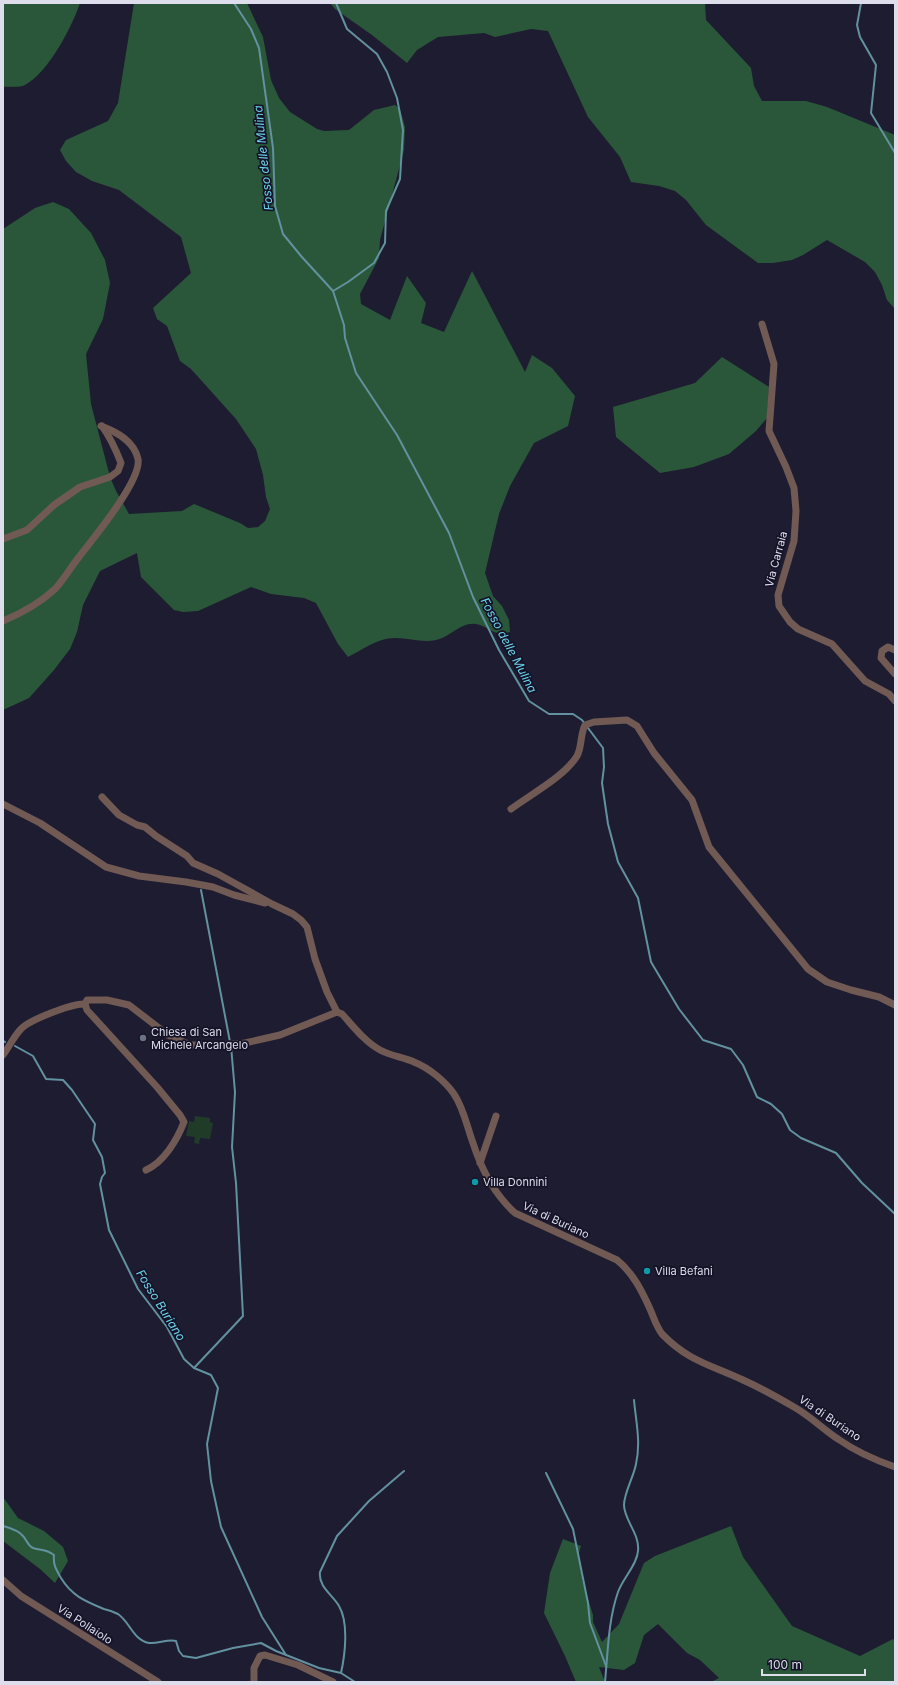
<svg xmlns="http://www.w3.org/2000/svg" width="898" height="1685" font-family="Inter,sans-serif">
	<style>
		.green { fill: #203c29 }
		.forest { fill: #2a5739 }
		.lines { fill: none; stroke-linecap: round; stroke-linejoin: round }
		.stream { stroke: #6291a0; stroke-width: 2 }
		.street { stroke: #705a53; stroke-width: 7 }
		.worship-dot { fill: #6b7280; stroke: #151327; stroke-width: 1.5 }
		.culture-dot { fill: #0f9aa8; stroke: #151327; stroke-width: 1.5 }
		.labels { text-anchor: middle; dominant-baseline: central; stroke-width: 3.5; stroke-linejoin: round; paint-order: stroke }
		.street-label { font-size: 11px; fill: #deddec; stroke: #151327 }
		.poi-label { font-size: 11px; fill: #deddec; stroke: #151327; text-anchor: start }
		.water-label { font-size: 12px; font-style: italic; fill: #6bd1ea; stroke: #151327 }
	</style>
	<rect width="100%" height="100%" fill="#1e1c31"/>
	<polygon class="green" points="195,1116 210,1118 210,1122 213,1123 210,1139 200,1138 199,1144 194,1143 195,1137 186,1136 189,1121 194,1122"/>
	<g class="forest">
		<path d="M3,3H80C72,27 48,73 25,85C19,88 9,86 3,87Z"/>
		<path d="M134,3H247L263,37L271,80L279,98L290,112L317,129L324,131L349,130L374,110L395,105L400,109L405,127L404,150L380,240L379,258L360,294L361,304L390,320L407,276L426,303L421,323L444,332L472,271L525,372L532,355L552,368L575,396L568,426L534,443L510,486L499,514L485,573L493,596L502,606L509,620L510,632C492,637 491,627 476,624C460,622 451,637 436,640C423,643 409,638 396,638C379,637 362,650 348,657L338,644L316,603L304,598L271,594L251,587L198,611L183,612L174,610L141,577L137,553L100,571L83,605L77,632L70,649L54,670L29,698L3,710V229L35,208L53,202L69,209L91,233L105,260L110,283L103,319L86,354L91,404L110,477L116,491L129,514L182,511L194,504L240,523L248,528L258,527L265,521L270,509L266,497L263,475L256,449L236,419L191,369L180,361L167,326L157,319L153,308L191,273L181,237L119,190L92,181L76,172L66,161L60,150L66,140L108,121L118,103Z"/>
		<polygon points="330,3 705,3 706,20 751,68 754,86 762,101 806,101 827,107 895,135 895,309 887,300 882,285 875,272 865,262 827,240 803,255 792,260 773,263 758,263 706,225 686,200 675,191 659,186 631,182 620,157 588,117 548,31 531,29 495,37 484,33 438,37 417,50 407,63 372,35 335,9"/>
		<polygon points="722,357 769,387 767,418 756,431 729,454 694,467 660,473 616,437 613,407 695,383"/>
		<polygon points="3,1497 18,1518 44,1531 63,1547 68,1561 55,1583 40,1569 3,1541"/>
		<polygon points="731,1526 743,1557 792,1626 860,1656 893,1639 895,1642 895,1682 711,1682 719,1678 700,1660 687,1653 658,1624 644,1635 635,1663 624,1670 599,1667 605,1682 576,1682 565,1656 544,1613 550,1573 563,1539 581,1546 578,1556 583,1583 593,1615 593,1622 602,1642 619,1624 644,1563 655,1556"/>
	</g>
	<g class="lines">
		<g class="stream">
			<polyline points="234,3 251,29 259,48 273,148 275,206 283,234 301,256 333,291 344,325 345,338 356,373 397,435 449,533 473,597 499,650 529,701 549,714 573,714 582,720 603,748 604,767 602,783 608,824 618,862 638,898 651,962 679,1009 703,1040 731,1049 743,1065 757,1097 771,1104 782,1114 790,1130 801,1138 836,1153 862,1183 895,1214"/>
			<polyline points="861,3 857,25 860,37 876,65 871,113 895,153"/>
			<polyline points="333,291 348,282 374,263 385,243 386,211 400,179 403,130 397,98 387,72 377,54 347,29 336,3"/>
			<polyline points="201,890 230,1042"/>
			<polyline points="3,1041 5,1042"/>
			<polyline points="15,1046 33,1056 46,1079 63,1080 72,1090 95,1124 93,1140 102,1157 105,1173 102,1177 100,1184 109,1230 138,1289 167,1327 184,1359 194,1368 211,1375 218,1388 207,1444 211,1481 221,1527 262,1617 286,1655"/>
			<polyline points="194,1368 243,1316 236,1183 232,1147 235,1092 231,1046"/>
			<polyline points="546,1473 573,1529 588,1603 590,1623 606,1666"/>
			<path d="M3,1526C10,1528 18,1530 23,1536C27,1540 27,1545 33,1548C42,1551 45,1548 54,1555C53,1565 56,1569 61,1578C72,1596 85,1601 104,1609C109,1610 114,1612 118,1614C130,1622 133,1640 149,1643C158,1644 167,1639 176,1641L179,1651L183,1656L196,1658L233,1648L261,1643L276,1651L319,1668L341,1673L355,1682"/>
			<path d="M341,1673C345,1655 349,1623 339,1606C333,1595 318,1587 320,1572L337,1536L369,1501L404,1471"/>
			<path d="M605,1682C608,1652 608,1621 618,1592C623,1578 637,1565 638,1551C640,1534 624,1520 624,1505C624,1493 634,1476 636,1464C641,1442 636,1422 634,1400"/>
		</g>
		<g class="street">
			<polyline points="762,324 774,364 769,431 786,467 794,488 796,511 794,541 778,595 779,606 790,622 798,629 832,644 865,681 889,694 895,701"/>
			<path d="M3,539L27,530L54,505L80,487L110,477L118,471L121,463C116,450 110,437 102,426"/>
			<path d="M3,621C22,613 40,603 55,589C64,579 71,567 79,557C92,540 142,480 138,459C134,441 117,432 101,426"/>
			<polyline points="895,650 888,647 882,651 881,658 895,674"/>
			<path d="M102,797L119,815L137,825L145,827L156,836L187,856L193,863L218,874L272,904L293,914L301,920L307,927L315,959L327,992L337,1012L342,1014C353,1026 365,1042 380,1050C391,1056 403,1057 414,1062C429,1068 445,1081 454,1094C464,1109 467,1127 473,1143C481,1168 495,1195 515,1213L617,1260C633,1273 642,1291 650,1309C654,1318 656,1326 662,1334C688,1361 711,1365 743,1380C761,1388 777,1397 794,1407C810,1416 823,1429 838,1439C855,1451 875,1460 895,1467"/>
			<polyline points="3,804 40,823 106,867 139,876 186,882 213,887 234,895 265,903"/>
			<path d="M511,809C531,794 564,777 577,756C582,747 580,735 585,725L594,722L627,720L637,726L654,753L692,800L709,847L808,969L827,982L851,990L879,997L895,1005"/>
			<polyline points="85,1004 87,1000 107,1000 129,1005 168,1035 190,1045 218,1045 245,1043 280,1035 337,1012"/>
			<path d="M85,1004L87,1010L157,1087L180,1115L184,1122C177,1140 164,1162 146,1170"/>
			<path d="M3,1055C9,1047 14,1036 21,1029C29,1020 73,1003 85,1004"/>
			<polyline points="480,1163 496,1116"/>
			<polyline points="3,1580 21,1596 158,1682"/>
			<polyline points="254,1682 254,1668 260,1656 265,1655 298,1665 333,1682"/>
		</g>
	</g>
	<circle class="worship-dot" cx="143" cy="1038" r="4"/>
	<g class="culture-dot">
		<circle cx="475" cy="1182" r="4"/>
		<circle cx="647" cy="1271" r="4"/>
	</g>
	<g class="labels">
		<g class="street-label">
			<text transform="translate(776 559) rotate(-75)">Via Carraia</text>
			<text transform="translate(556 1220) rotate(25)">Via di Buriano</text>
			<text transform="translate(830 1418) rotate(34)">Via di Buriano</text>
			<text transform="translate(85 1624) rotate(33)">Via Pollaiolo</text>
		</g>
		<g class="poi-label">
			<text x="151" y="1032">Chiesa di San<tspan x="151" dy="13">Michele Arcangelo</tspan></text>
			<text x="483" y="1182">Villa Donnini</text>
			<text x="655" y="1271">Villa Befani</text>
		</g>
		<g class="water-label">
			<text transform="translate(263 158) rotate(-96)">Fosso delle Mulina</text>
			<text transform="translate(509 645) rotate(62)">Fosso delle Mulina</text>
			<text transform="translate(161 1305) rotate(58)">Fosso Buriano</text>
		</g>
	</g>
	<rect width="898" height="1685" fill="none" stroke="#deddec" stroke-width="8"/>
	<path d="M762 1669v6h103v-6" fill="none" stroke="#deddec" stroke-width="2"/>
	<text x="768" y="1669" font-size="12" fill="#deddec" stroke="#151327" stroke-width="3" paint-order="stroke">100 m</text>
</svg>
